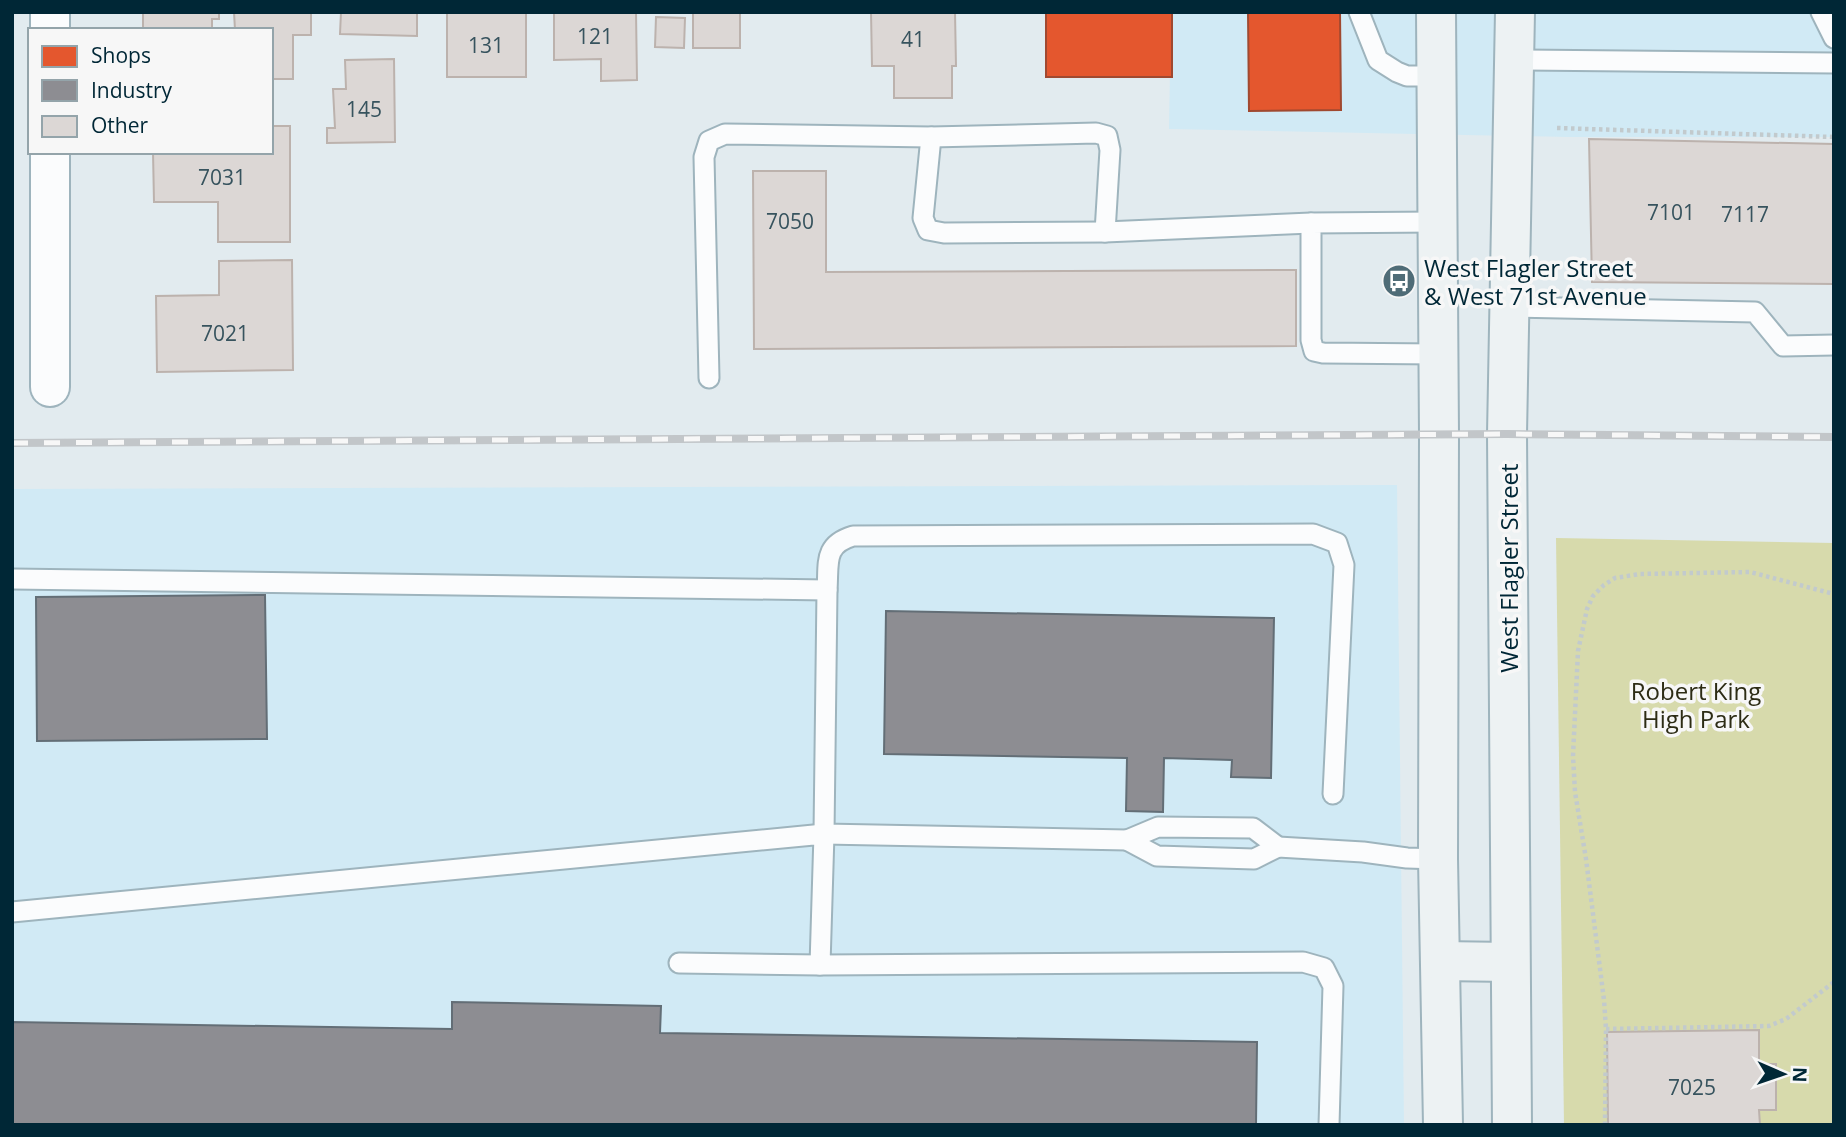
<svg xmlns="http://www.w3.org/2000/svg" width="1846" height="1137" font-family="'Open Sans',sans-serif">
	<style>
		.built { fill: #d1eaf5 }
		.green { fill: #d7daac }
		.shops { fill: #e4572e; stroke: #a04930; stroke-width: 2 }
		.industry { fill: #8d8d92; stroke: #636e76; stroke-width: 2 }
		.building { fill: #dcd7d5; stroke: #bcb2ad; stroke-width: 2 }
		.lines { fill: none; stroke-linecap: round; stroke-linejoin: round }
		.service-casing { stroke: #9eb4bd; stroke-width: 23 }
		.minor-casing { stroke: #9eb4bd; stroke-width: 42 }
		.secondary-casing { stroke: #9eb4bd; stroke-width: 42 }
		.path { stroke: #c2cacd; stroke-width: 4.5; stroke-dasharray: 3.5 3.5; stroke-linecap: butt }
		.service { stroke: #fbfcfd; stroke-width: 19 }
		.minor { stroke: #fbfcfd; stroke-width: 38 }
		.secondary { stroke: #edf2f3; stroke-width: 38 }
		.rail-casing { stroke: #c2c6c9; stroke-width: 8 }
		.rail { stroke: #f7f7f7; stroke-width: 5; stroke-dasharray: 16; stroke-linecap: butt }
		.labels { text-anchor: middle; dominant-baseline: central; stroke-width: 7; stroke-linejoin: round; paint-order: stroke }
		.number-label { font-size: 21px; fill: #37535e }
		.poi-label { font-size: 24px; fill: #002736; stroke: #f7f7f7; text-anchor: start }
		.street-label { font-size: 24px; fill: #002736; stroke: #f7f7f7 }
		.park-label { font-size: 24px; fill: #2d2c15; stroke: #f7f7f7 }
	</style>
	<rect width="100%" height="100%" fill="#e2ebef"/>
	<g class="built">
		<polygon points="1171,12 1834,12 1834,137 1569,137 1169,129"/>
		<polygon points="1397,485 1404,1125 12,1125 12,489"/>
	</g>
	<polygon class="green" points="1556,538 1834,543 1834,1125 1564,1125"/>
	<g class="shops">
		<rect x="1046" y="12" width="126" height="65"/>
		<polygon points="1248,12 1340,12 1341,110 1249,111"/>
	</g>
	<g class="industry">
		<polygon points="265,595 267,739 37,741 36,597"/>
		<polygon points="886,611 1274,618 1271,778 1231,777 1232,760 1164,758 1163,812 1126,811 1127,758 884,754"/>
		<polygon points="452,1002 661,1006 660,1033 1257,1042 1256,1125 12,1125 12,1022 452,1029"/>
	</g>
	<g class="building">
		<polygon points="143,12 219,12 219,19 212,19 212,30 143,30"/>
		<polygon points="234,12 311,12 311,35 293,35 293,79 271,79 271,30 235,30"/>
		<polygon points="341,12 417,12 417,36 340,34"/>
		<rect x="447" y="12" width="79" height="65"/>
		<polygon points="554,12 636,12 637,80 601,81 601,59 554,60"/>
		<rect x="693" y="12" width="47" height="36"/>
		<polygon points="871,12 955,12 956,66 952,66 952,98 894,98 894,66 872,66"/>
		<polygon points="656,17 685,18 684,48 655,47"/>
		<polygon points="394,59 395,142 327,143 327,128 335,128 333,89 346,89 345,60"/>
		<polygon points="271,126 290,126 290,242 218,242 218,202 154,202 153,152 271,152"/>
		<polygon points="1589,139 1834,144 1834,284 1592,282"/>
		<polygon points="753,171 826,171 826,272 1296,270 1296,346 754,349"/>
		<polygon points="292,260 293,370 157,372 156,296 219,295 219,261"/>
		<polygon points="1395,267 1403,267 1403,293 1395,294"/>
		<polygon points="1759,1030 1759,1064 1776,1064 1776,1110 1759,1110 1760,1125 1608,1125 1607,1032"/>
	</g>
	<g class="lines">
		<defs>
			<g id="service">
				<polyline points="1359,12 1378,60 1397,72 1407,76 1436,76"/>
				<polyline points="1821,12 1834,38"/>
				<polyline points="1514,60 1834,63"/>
				<polyline points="931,137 923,218 928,230 944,233 1105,232"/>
				<polyline points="1436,222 1311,223 1311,340 1314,351 1323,353 1438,354"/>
				<polyline points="1509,307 1755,312 1783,346 1834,345"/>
				<polyline points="709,378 704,157 709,141 725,134 931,137 1096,133 1107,136 1110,150 1105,232 1311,223"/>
				<polyline points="12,579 827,590"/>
				<polygon points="1158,827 1253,828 1278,847 1254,859 1157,856 1127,840"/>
				<path d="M1127,840L824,834L827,590C829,563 823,545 853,536L1313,534L1337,543L1344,565L1333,794"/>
				<polyline points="1278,847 1363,852 1407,858 1438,859"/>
				<polyline points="12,912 824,834 820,965 1303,962 1324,968 1333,986 1329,1125"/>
				<polyline points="679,963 820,965"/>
			</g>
			<g id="minor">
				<polyline points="50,12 50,30"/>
				<polyline points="50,152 50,387"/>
			</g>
			<g id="secondary">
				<polyline points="1436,12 1439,435 1438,859 1443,1125"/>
				<polyline points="1440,961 1510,962"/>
				<polyline points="1512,1125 1507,434 1515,12"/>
			</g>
		</defs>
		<use href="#service" class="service-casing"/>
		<use href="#minor" class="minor-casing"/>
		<use href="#secondary" class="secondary-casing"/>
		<g class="path">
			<polyline points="1557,128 1834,137"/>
			<polyline points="1606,1029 1769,1026 1786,1019 1834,982"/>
			<polyline points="1605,1125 1606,1029 1604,1000 1586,859 1575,792 1573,756 1578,651 1587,609 1593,596 1604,585 1615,578 1640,574 1750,572 1834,594"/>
		</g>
		<use href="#service" class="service"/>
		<use href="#minor" class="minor"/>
		<use href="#secondary" class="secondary"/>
		<defs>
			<polyline id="rail" points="12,443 1507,434 1834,437"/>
		</defs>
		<use href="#rail" class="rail-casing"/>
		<use href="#rail" class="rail"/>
	</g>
	<defs>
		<symbol id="bus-disc" viewBox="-11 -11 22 22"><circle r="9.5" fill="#4f6c77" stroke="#f7f7f7"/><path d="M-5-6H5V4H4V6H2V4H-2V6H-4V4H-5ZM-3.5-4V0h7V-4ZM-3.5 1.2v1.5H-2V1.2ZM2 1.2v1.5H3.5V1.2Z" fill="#fff"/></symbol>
	</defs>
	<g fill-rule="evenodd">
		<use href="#bus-disc" x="1380" y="262" width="38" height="38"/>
	</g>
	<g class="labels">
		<g class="number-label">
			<text x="595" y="36">121</text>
			<text x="913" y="39">41</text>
			<text x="486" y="45">131</text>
			<text x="364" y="109">145</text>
			<text x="222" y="177">7031</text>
			<text x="1671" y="212">7101</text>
			<text x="1745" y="214">7117</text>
			<text x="790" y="221">7050</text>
			<text x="225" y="333">7021</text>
			<text x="1692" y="1087">7025</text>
		</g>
		<g class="poi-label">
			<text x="1424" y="267">West Flagler Street<tspan x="1424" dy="28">&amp; West 71st Avenue</tspan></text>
		</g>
		<g class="street-label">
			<text transform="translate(1508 568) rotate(-90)">West Flagler Street</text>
		</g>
		<g class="park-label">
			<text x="1696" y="690">Robert King<tspan x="1696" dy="28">High Park</tspan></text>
		</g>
	</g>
	<rect width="1846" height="1137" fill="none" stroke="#002736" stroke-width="28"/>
	<rect x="28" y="28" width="245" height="126" fill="#f7f7f7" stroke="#94a4aa" stroke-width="2"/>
	<rect x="42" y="46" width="35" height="21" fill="#e4572e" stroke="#94a4aa" stroke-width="2"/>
	<text x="91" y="63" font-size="21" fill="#002736">Shops</text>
	<rect x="42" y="80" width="35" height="21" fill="#8d8d92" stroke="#94a4aa" stroke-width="2"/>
	<text x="91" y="98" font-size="21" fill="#002736">Industry</text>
	<rect x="42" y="116" width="35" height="21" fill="#dcd7d5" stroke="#94a4aa" stroke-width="2"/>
	<text x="91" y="133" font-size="21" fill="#002736">Other</text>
	<g transform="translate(1783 1074) rotate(92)" stroke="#f7f7f7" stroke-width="5" paint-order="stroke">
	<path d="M0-5L12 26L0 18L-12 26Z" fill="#002736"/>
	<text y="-10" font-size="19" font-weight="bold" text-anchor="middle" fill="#002736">N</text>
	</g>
</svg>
